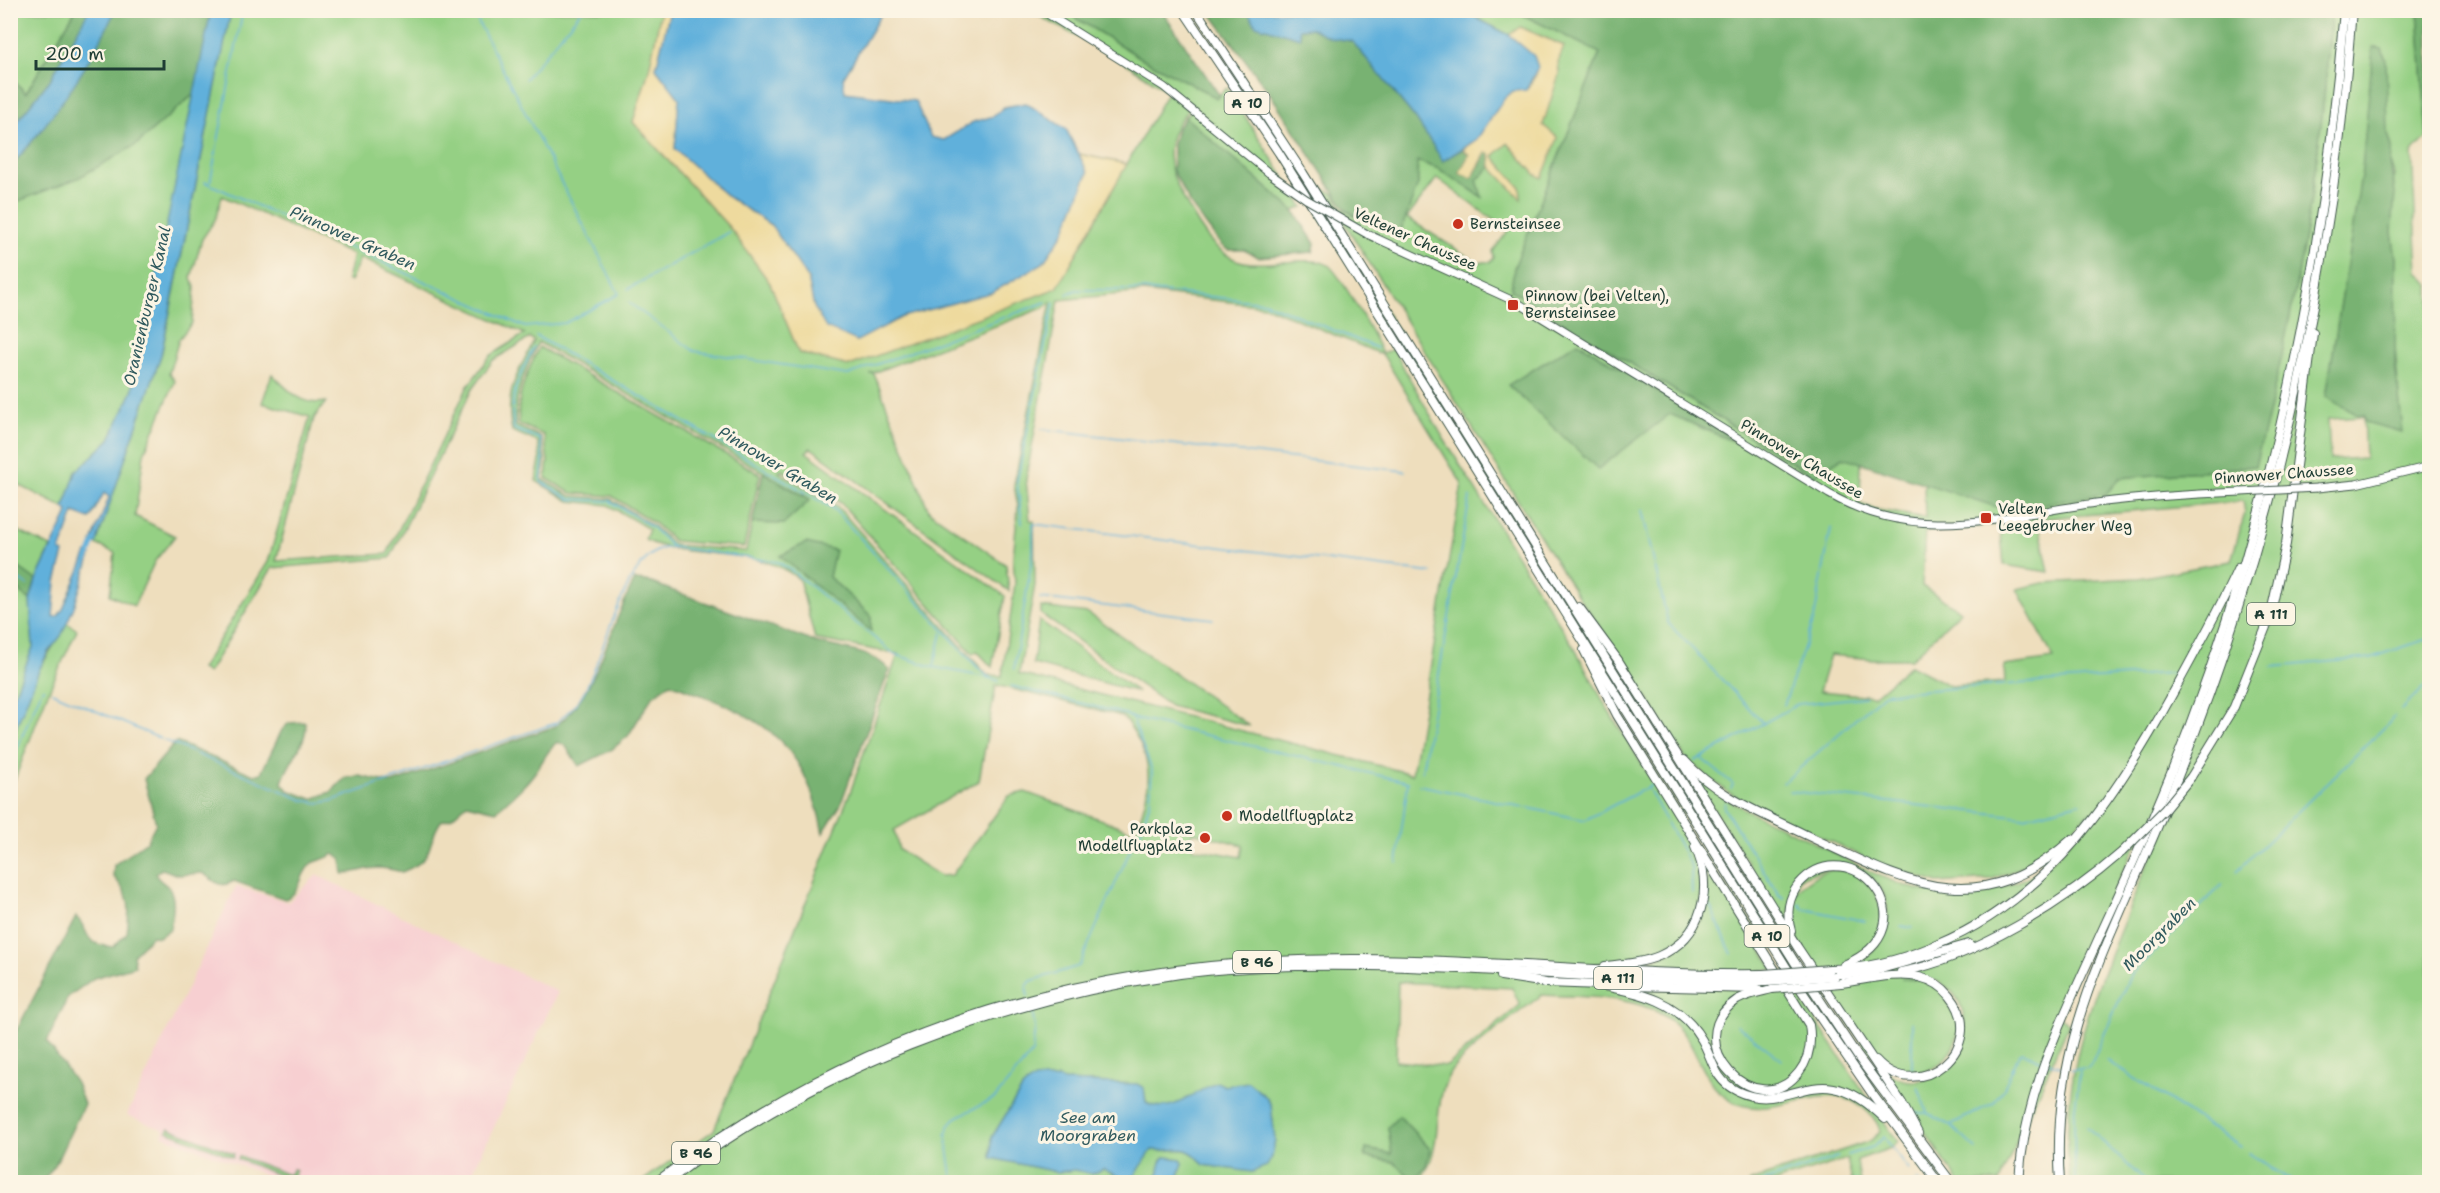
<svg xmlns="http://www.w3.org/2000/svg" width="2440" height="1193" font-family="'Shantell Sans',sans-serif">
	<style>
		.built { fill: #f7cfd1 }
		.green { fill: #95d084; stroke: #5a865c; stroke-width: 1.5; fill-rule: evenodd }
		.forest { fill: #78b272; stroke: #4c7853; stroke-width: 1.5 }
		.sand { fill: #eeda9e; stroke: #868c69; stroke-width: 1.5 }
		.water { fill: #61b0db; stroke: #407688; stroke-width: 1.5 }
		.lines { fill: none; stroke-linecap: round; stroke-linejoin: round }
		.stream { stroke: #61b0db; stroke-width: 1.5 }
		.canal { stroke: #61b0db; stroke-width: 4.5 }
		.secondary-casing { stroke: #3e5549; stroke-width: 9 }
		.highway-casing { stroke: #3e5549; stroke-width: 10 }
		.secondary { stroke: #fff; stroke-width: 7 }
		.highway { stroke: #fff; stroke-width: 8 }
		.secondary-bridge-casing { stroke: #3e5549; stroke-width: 9; stroke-linecap: butt }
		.highway-bridge-casing { stroke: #3e5549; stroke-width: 10; stroke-linecap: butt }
		.secondary-bridge { stroke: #fff; stroke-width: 7 }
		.highway-bridge { stroke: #fff; stroke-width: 8 }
		.poi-dot { fill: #c8321e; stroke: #fcf5e5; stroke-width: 2 }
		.labels { text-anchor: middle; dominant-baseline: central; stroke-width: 6; stroke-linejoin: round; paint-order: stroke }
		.shield { fill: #fcf5e5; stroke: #617469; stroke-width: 1.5 }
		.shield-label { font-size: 14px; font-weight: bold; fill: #1f3d34 }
		.poi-label { font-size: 15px; fill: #1f3d34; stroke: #fcf5e5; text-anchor: start }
		.street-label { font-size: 15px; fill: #1f3d34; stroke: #fcf5e5 }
		.water-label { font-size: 16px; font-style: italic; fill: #305a5e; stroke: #fcf5e5 }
	</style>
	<rect width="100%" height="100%" fill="#fcf5e5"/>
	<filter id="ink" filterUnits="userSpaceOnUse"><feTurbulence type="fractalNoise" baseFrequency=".0167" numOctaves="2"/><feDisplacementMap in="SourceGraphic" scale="12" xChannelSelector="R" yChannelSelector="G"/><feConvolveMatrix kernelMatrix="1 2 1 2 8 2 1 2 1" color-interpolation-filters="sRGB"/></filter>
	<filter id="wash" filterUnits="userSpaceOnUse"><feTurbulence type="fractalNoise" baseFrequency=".008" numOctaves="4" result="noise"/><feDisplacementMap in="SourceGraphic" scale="24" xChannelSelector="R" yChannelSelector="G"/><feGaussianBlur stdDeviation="1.35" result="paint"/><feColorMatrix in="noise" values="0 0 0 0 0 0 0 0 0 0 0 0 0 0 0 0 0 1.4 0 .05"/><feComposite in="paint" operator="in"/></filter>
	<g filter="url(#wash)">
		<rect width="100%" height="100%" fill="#eedebd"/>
		<polygon class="built" points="317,875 558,992 468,1182 284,1182 162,1136 164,1130 127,1115 236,886 288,902"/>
		<g class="green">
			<polygon points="11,11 75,11 26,93 11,78"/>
			<path d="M231,11H661L649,70L633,122L730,228L770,283L799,353L849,366L1057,288L1167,93L1188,110C1154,147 1172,179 1194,217C1204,234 1215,250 1234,259C1259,271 1311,253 1328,265C1340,273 1376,339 1382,354L1393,349L1444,439L1575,649L1608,710L1681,826L1699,864L1702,882L1701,902L1694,920L1681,938L1650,956L1594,964C1670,972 1726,933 1701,851L1774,970H1760L1774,992L1792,991L1611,698L1778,965L1898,1142L1891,1148L1857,1160L1860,1182H1852L1847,1159L1775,1182H1748L1870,1141L1880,1132C1879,1124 1874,1118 1869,1113C1828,1073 1782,1120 1738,1104C1707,1092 1702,1061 1686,1037C1656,992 1588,998 1542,995C1523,1009 1460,1056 1450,1073C1430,1108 1446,1150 1418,1182H1177L1183,1163L1181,1159L1165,1157L1162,1160L1158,1177L1167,1182H641L714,1130L850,793L898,654L815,639L799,579C755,544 694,562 645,540L649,529L608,505L569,501L536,481L540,460L538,442L512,431C504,391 517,375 534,341L530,338L493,360L472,389L390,558L272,568L208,673L201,669L268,562L310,417L262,403L272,374C287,389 302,407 326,402L314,418L276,561L387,554L468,386L490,356L525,334L360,258L350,282L347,280L353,255L222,196L215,220L202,239L191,278L195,287L192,323L179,339L169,373L175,381L144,454L135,516L175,536L155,561L134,606L110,595L115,553L96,544L162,352ZM1143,292L1265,306L1383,355L1462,484L1412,774L1019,674L1035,585L1034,521L1030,520L1026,479L1059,300ZM1051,302L1014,485L1018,506L1013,559L1015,583L1002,676L987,675L837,506L779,472L782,470L841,503L973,654L977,651L992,667L1005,596L806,452L811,448L1009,591L1006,565L929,511L874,374H870L1043,308ZM538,342L810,499V500L784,524L752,523L746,551L674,545L652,525L611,499L570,496L542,479L545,461L541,437L516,426C513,395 525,371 538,342ZM806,543L834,550L829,577L871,616L870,630L780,556ZM996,685L1122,716C1156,756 1153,787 1135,832L1025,792L1009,796L952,875L940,876L899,850L894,830L979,781ZM1192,832L1243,845L1241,857L1193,848ZM1398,982L1512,988L1520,1005L1447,1066L1396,1061ZM1058,1077L1062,1081L1137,1084L1144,1089L1146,1103C1172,1116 1193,1092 1217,1083L1225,1086L1248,1082L1266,1097L1271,1105L1275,1140L1272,1157L1266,1166L1252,1172L1204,1165C1185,1140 1177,1154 1151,1150L1134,1176L1120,1177L1103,1169L1092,1173L1075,1170L1057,1172L991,1158L992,1137L1023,1087L1035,1079H1057ZM1399,1116L1430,1149L1426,1167L1414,1180L1394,1162L1365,1157L1366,1149L1392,1154L1388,1128Z"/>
			<path d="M1030,11H1064L1143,59L1216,97L1227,88L1303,207L1294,211L1185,117L1191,111C1145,69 1084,41 1030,11Z"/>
			<path d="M1463,11H1515L1600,53L1514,268L1511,290L1813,476L1842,457L1861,462L1860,504L1879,510L1925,518L1924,482L2006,510L2120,478L2255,466C2294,317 2322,165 2331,11H2418L2427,137L2412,153L2418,272L2430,285L2429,1182H2070C2058,1072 2093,998 2133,899C2143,873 2158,845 2165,818L2135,847L2056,1014L2069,1024L1999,1182H1959L1880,1067C1887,1072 1896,1078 1904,1080C1960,1091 1989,1007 1938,982C1928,977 1912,979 1901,979C1909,980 1917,979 1924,981C1993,1000 1949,1113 1875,1057C1861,1046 1839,1005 1827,989L1837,987C1830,981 1819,974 1813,967C1796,946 1779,903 1805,883C1814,877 1822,870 1833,870C1868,867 1892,907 1877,937C1872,946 1857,954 1849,961H1860C1898,940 1898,881 1853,868C1849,867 1844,864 1840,865C1827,866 1813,874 1800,878L1786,922L1689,771C1723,803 1766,819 1807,839C1840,855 1872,875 1906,886C1951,901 2018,892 2054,859C2067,847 2080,827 2090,812L2044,854L2016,870L1992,879L1938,883L1878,864L1729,793L1687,760L1614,647L1575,592L1322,187L1334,194L1342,209L1365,221L1399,232L1418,184L1417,161L1439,169L1481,196L1477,180L1491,167L1521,198L1520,187L1493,156L1508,143L1535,174L1507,139L1559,74L1558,62L1564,46L1521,27L1509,35ZM2374,47H2378L2388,134L2392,147L2390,162L2394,174L2392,232L2396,259L2394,334L2402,432L2365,422V415L2326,397L2362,170ZM1437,178L1508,231L1493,251L1494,258L1490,262H1476L1407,218ZM1578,342L1741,445L1670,414ZM2363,417L2365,458L2330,460L2328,419ZM2243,501L2245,513L2231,561L2139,578L2043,583L2017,589L2054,659L2004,666L2005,682L1950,686L1910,665L1874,696L1819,691L1830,655L1872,659H1911L1961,611L1922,586L1925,531H1947L2000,524L2004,565L2049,572L2038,519Z"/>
			<polygon points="195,93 132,392 110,439 76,472 64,508 11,481 10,204 136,145"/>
			<polygon points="1300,175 1847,1047 1904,1126 1902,1129 1807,993 1298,176"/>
			<path d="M539,347L760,474L744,547L674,541L653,522L612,496L571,493L546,478L548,461L544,435L519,424C516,395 527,373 539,347Z"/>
			<polygon points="10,527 51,547 36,580 11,562"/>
			<polygon points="11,583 30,600 33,647 11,703"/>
			<polygon points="1041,607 1088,613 1250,726 1170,706 1041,614"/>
			<polygon points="1039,620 1138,692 1033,664"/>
			<polygon points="67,623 77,630 47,695 11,789 11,740 39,670"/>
			<polygon points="169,1128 225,1150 234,1154 233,1157 167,1131"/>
			<polygon points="239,1156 289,1175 293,1169 296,1170 291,1180 238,1159"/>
		</g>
		<g class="forest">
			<polygon points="75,11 89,11 50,80 11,129 11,78 26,93"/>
			<path d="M115,11H211L195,93L136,145L78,178L11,204V166C52,120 89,67 115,11Z"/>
			<polygon points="1064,11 1162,11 1220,96 1217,98 1143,59"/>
			<polygon points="1209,11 1247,11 1257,25 1300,38 1299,29 1311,28 1331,38 1352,41 1416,119 1443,160 1463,149 1480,165 1486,152 1490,154 1491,167 1477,180 1482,197 1439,169 1417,161 1418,184 1400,233 1365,221 1346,210 1269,92"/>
			<path d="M1515,11H2331C2322,165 2294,317 2255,466L2120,478L2106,494L2006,510L1843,457L1814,476L1511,290L1514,268L1600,53Z"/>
			<polygon points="2418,11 2429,11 2429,137 2427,137"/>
			<polygon points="2373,47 2382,49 2386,60 2388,134 2392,147 2390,162 2395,193 2392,232 2396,259 2395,364 2403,432 2365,422 2364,415 2358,415 2326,397 2362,170"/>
			<polygon points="1185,117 1294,211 1315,244 1313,252 1258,257 1244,250 1228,250 1221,245 1191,205 1173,171 1173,144 1177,129"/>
			<polygon points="1578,342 1747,447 1670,414 1598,469 1508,385"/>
			<polygon points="763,472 810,500 784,524 752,523"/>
			<polygon points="806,543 835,550 829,577 871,616 871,631 780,556"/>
			<polygon points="11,562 36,580 30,600 11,583"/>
			<path d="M635,580L646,581C701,601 757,621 812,641C835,649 874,650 889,670L840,806L823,833C803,734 758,716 670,683L652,697L628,736L611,750L579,766L565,745L557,742C548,750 546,756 540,765C529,783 511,798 496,811L467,804L451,818L441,821C424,846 438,858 402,872C371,864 371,870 343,874L341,858L334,854C327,859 317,860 311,864C299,874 302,893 285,899L234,881C218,890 216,880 202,873L179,875L162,869L155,873C158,881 164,882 169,888C177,900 172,916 170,929L159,937L152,936L133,955L135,966L94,978L68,997L47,1042L76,1083L84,1104L55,1165L42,1182H11V1041L76,917C93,933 79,943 113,947L127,933C130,906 132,897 113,876L114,865L147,841L156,823L144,779L176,742L254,775L261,773L282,730L289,723L305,722C311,738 286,765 282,783L288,790L312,799L331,792L345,778L359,776L392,783L556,726C600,690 608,628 635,580Z"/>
			<polygon points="1399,1116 1430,1149 1426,1167 1414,1181 1394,1162 1365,1157 1366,1149 1392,1154 1388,1127"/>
		</g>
		<g class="sand">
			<polygon points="661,11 670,11 656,68 679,98 675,149 728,197 771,225 808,278 814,307 856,341 902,317 993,292 1043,263 1063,234 1088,173 1079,154 1127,164 1057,288 849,366 799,353 770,283 730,228 633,122 649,70"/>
			<polygon points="1520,27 1564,46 1558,62 1559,74 1543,125 1558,138 1542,178 1535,174 1508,143 1493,156 1520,187 1521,199 1491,167 1490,154 1486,153 1472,178 1459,173 1469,155 1463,149 1477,139 1504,99 1513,91 1526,90 1536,75 1534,57 1509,35"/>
		</g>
		<g class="water">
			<path d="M89,10L115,11C89,67 52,120 11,166V129L50,80Z"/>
			<polygon points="211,11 231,11 161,355 96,544 92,542 109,497 104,493 90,519 74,513 62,546 60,551 64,553 56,582 53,617 58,616 63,609 87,553 91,555 74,607 61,636 48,652 39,670 11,740 11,703 33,647 30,600 36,580 67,515 68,511 64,508 76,472 110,439 132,392"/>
			<polygon points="670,11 883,11 843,78 845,92 915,101 931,137 944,140 973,122 994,116 1004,107 1026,103 1066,129 1088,173 1063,234 1043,263 993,292 902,317 857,341 826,328 814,307 808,278 771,225 728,197 675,149 679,98 656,68"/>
			<polygon points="1247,11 1463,11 1509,35 1534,56 1538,67 1526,90 1513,91 1504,99 1477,139 1443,161 1416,119 1352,41 1331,38 1311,28 1299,29 1300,38 1256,25"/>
			<path d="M1057,1077L1063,1081L1137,1084L1144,1088L1146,1103C1172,1116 1193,1092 1217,1082L1225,1086L1248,1082L1266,1097L1271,1105L1275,1140L1272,1157L1267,1166L1252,1172L1204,1165C1185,1140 1177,1153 1152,1150L1134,1177H1120L1103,1169L1092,1174L1075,1170L1057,1172L991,1158L992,1137L1023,1087L1035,1079H1056Z"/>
			<path d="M1165,1157L1181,1159L1183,1163L1177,1182L1160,1180C1157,1174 1160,1161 1165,1157Z"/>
		</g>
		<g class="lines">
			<g class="stream">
				<polyline points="525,79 582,10"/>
				<polyline points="205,182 525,327 565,323 619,294 472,10"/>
				<polyline points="210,183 243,10"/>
				<polyline points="628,289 729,232"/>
				<polyline points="1067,294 1076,290 1143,290 1264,302 1377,348"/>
				<polyline points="628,302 694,351 848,375 1046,302"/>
				<polyline points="536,336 834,509 978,668 990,678 999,681"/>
				<path d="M534,347C519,377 508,395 514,429L540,439L543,461L541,482L570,499L610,501L651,526L672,547"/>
				<polyline points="1041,429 1405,471"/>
				<polyline points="1642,510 1668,623 1764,724"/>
				<polyline points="1022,523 1017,481 1054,302"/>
				<polyline points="10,575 28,585"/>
				<polyline points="1040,598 1213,619"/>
				<polyline points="934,666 942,633"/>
				<polyline points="2271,667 2371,658 2430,638"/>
				<polyline points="1014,669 1033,553 1033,524 1432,573"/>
				<polyline points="1011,686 1125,714 1132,718 1152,770 1150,802 1139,836"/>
				<polyline points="52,692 161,739"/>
				<polyline points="1784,705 1814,619 1831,528"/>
				<polyline points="2401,710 2430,682"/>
				<polyline points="1132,718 1408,782 1397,863"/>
				<path d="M164,740L303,800L317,803L331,801L556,723C568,712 579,702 586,688C604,653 622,572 655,552C660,548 667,548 673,547L778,562L791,570L894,654L933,667L990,678"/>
				<polyline points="1702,759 1733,784 1731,789"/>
				<polyline points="1695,761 1798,704 1865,697"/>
				<polyline points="10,765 42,689 44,689"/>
				<polyline points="1422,771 1470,497"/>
				<polyline points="1783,783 1885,693 2171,673"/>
				<polyline points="1419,785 1585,820 1652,785"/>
				<polyline points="1648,788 1691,866 1692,893"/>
				<polyline points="1789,791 2024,817 2080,803"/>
				<polyline points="1725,802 1724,808 1779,895 1784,898"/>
				<polyline points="2237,871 2396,716"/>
				<polyline points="1799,903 1804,909 1865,921"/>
				<polyline points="1710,906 1732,954"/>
				<polyline points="1901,926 1913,928"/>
				<polyline points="1028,996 1026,987 1031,981 1079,966 1131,848"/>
				<polyline points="1912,1022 1912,1069"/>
				<polyline points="1737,1025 1782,1060"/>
				<polyline points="2106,1060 2241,1147"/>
				<polyline points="2048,1062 2064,1067"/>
				<polyline points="2071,1069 2088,1068 2092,1062 2130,976 2222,885"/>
				<polyline points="1918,1087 1927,1112"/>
				<polyline points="1915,1113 1927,1113 1950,1125 1994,1103 2003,1090 2019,1054 2023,1052 2041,1060"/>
				<polyline points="1950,1125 1976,1149"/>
				<polyline points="2087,1127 2146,1182"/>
				<polyline points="2249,1153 2293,1182"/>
				<polyline points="1847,1155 1873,1147 1884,1137 1909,1170"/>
				<polyline points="1855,1180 1856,1182"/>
				<polyline points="1917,1181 1919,1182"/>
				<polyline points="953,1182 946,1134 949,1126 957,1117 995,1098 1032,1053 1035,1029 1032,1010"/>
				<polyline points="1762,1182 1838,1157"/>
				<polyline points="2075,1182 2074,1115 2080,1071"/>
			</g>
			<polyline class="canal" points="87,560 95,540"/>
		</g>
	</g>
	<g filter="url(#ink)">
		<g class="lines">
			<defs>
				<g id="secondary">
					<polyline points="1041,10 1164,87 1269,173"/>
					<path d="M1367,234L1518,303L1829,494C1917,545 2002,516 2096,503C2144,497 2193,494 2241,492"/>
					<polyline points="2317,488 2356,484 2430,466"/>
				</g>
				<g id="highway">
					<polyline points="1183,10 1279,153 1795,981 1873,1095 1938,1182"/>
					<polyline points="1196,10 1303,173 1794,961 1858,1057 1951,1182"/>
					<polyline points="1579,607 1618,660 1798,948 1902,1103 1918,1133"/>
					<path d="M1584,650L1617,715L1809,1025C1812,1043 1810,1058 1799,1072C1757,1126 1676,1041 1737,1000C1747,994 1760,992 1772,989"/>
					<path d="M1684,760C1716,796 1761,813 1804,834C1903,880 1975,926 2072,839"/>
					<polyline points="2191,777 2234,707 2270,617 2286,544 2313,333"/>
					<path d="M1791,931C1786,914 1788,898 1799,884C1849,826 1938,925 1844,965"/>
					<path d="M1605,966C1623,964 1642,963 1659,956C1703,937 1714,888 1695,847"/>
					<path d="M1830,969C1866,969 1903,959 1936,945C2050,898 2116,797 2173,693C2196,651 2219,610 2238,568"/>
					<path d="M1901,972C1975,958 2065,902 2122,852"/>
					<polyline points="1501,976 1546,983 1602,985"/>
					<polyline points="1835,976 1874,971 1969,944"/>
					<path d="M1841,983C1866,980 1894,972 1919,977C1932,980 1943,987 1950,996C1991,1046 1918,1107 1876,1060"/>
					<path d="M1598,985C1640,993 1679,1000 1702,1040C1713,1060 1714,1080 1737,1091C1791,1117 1817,1051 1885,1119"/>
					<polyline points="1627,986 1758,989"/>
					<path d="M656,1182C868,1023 1098,957 1362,959C1496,959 1629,976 1763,974"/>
					<path d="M667,1182C814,1069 997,1000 1180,974C1238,966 1310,965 1370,966C1502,968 1634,983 1767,981"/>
					<path d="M2019,1182C2024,1090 2064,1016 2101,933C2132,866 2162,799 2188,730C2276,498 2324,257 2344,10"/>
					<path d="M2060,1182C2050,1047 2104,953 2155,833C2184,764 2211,693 2234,621C2298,423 2337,218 2352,10"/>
				</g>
			</defs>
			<use href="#secondary" class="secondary-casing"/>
			<use href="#highway" class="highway-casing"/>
			<use href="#secondary" class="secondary"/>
			<use href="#highway" class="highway"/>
			<defs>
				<g id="secondary-bridge">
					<polyline points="1269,173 1306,199 1367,234"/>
					<polyline points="2241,492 2317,488"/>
				</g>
				<g id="highway-bridge">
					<polyline points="2122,852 2165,809 2191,777"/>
					<polyline points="1763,974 1830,969"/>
					<polyline points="1767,981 1835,976"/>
					<polyline points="1772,989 1841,983"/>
				</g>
			</defs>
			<use href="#secondary-bridge" class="secondary-bridge-casing"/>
			<use href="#highway-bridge" class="highway-bridge-casing"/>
			<use href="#secondary-bridge" class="secondary-bridge"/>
			<use href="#highway-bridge" class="highway-bridge"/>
		</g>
	</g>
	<g class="poi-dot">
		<circle cx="1458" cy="224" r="6"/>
		<rect x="1507" y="299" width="12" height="12" rx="3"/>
		<rect x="1980" y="512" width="12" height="12" rx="3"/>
		<circle cx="1227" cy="816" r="6"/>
		<circle cx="1205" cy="838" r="6"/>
	</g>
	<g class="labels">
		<g class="shield">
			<rect x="1224.5" y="92" width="45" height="22" rx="4.5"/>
			<rect x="2247" y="603" width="48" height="22" rx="4.5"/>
			<rect x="1744.5" y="925" width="45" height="22" rx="4.5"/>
			<rect x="1233" y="951" width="48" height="22" rx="4.5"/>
			<rect x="1594" y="967" width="48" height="22" rx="4.5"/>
			<rect x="672" y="1142" width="48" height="22" rx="4.5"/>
		</g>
		<g class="shield-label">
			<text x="1247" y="103">A 10</text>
			<text x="2271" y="614">A 111</text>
			<text x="1767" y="936">A 10</text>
			<text x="1257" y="962">B 96</text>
			<text x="1618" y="978">A 111</text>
			<text x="696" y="1153">B 96</text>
		</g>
		<g class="poi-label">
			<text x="1470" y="224">Bernsteinsee</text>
			<text x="1525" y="296">Pinnow (bei Velten),<tspan x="1525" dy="17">Bernsteinsee</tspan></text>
			<text x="1998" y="509">Velten,<tspan x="1998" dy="17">Leegebrucher Weg</tspan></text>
			<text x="1239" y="816">Modellflugplatz</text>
			<text x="1193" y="829" text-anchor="end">Parkplaz<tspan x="1193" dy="17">Modellflugplatz</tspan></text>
		</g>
		<g class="street-label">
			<text transform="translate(1415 239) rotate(24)">Veltener Chaussee</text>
			<text transform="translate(1802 459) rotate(31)">Pinnower Chaussee</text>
			<text transform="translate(2284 474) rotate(-4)">Pinnower Chaussee</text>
		</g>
		<g class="water-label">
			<text transform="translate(353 238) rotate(24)">Pinnower Graben</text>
			<text transform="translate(147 306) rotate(-77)">Oranienburger Kanal</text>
			<text transform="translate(778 465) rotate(31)">Pinnower Graben</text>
			<text transform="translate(2159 934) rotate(-45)">Moorgraben</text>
			<text x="1088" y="1117">See am<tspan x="1088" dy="18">Moorgraben</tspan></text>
		</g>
	</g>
	<rect width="2440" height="1193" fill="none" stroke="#fcf5e5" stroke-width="36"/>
	<path d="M36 60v9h128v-9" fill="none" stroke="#1f3d34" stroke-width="3"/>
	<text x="45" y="60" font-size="18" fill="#1f3d34" stroke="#fcf5e5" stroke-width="4.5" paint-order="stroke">200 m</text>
</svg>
